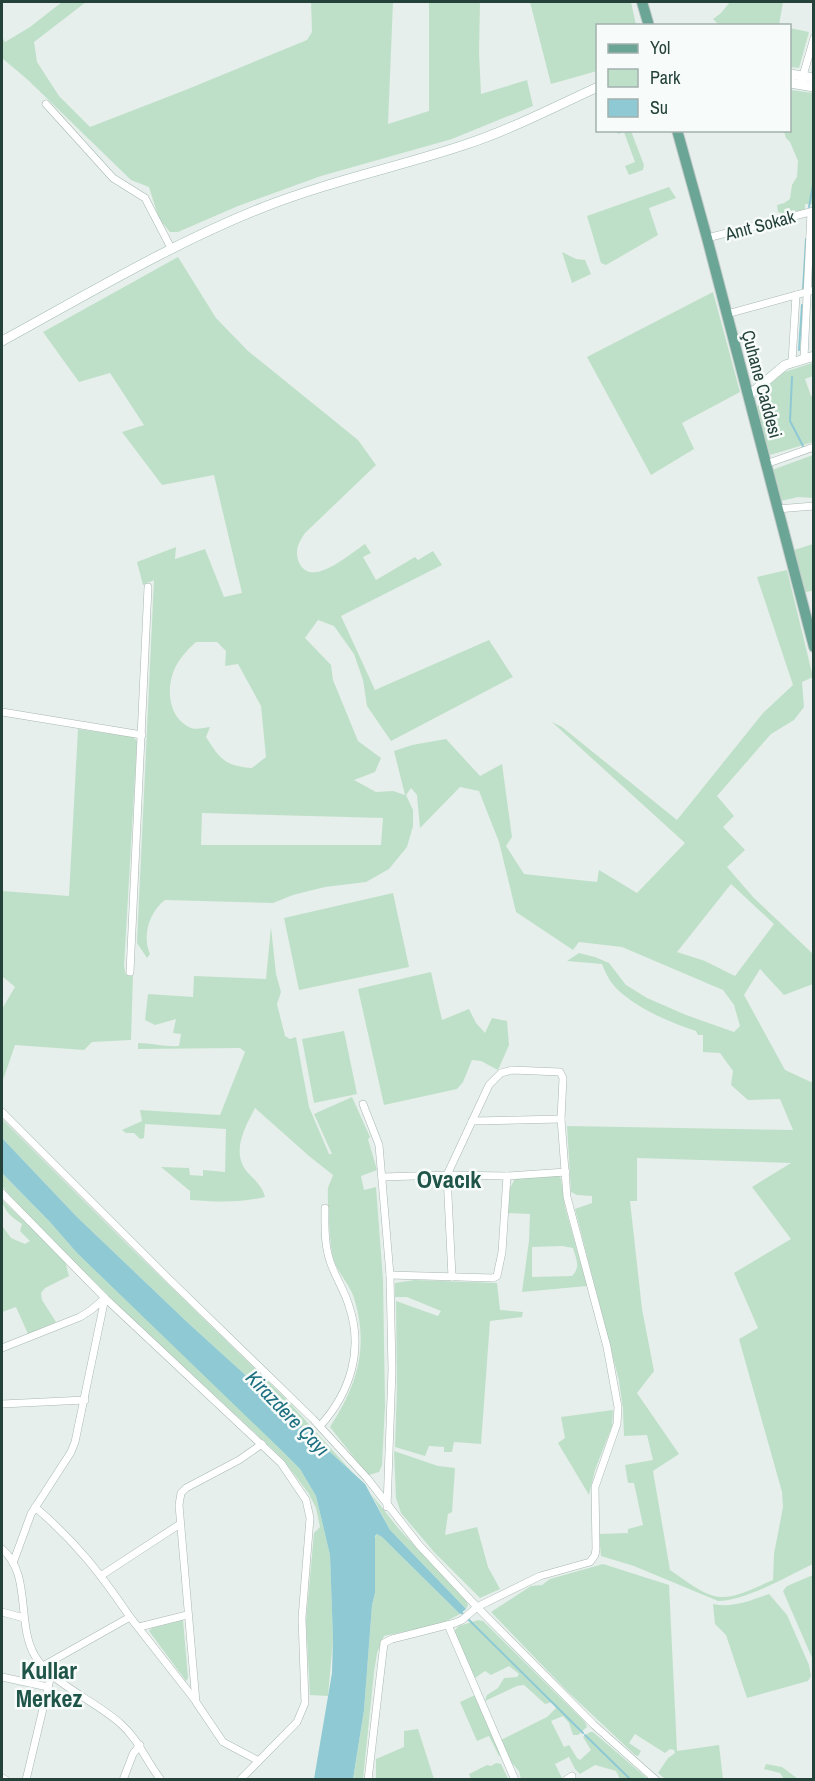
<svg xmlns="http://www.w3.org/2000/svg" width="815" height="1781" font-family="'Archivo Narrow',sans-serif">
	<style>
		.green { fill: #bfe0c8; fill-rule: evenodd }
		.water { fill: #8ec9d4 }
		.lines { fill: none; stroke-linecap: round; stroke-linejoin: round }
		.stream { stroke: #8ec9d4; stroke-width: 2 }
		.street-casing { stroke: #a8b8b2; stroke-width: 8 }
		.secondary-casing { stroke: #a4bbb3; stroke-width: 10 }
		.primary-casing { stroke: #c2cac8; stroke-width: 12 }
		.street { stroke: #fff; stroke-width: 7 }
		.secondary { stroke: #fff; stroke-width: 9 }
		.primary { stroke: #6aa596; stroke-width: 10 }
		.labels { text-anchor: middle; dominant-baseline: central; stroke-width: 5; stroke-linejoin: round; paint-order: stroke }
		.street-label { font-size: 18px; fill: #24423a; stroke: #f7fbf9 }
		.water-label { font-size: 20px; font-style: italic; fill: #1c6f80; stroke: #f7fbf9 }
		.district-label { font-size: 24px; font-weight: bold; fill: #1f5548; stroke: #f7fbf9 }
	</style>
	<rect width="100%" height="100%" fill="#e6efeb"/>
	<g class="green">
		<polygon points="62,2 86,2 34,42 37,62 59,96 90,127 188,89 307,40 312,32 311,2 393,2 388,124 429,111 429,2 480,2 479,52 481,94 527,80 533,106 452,139 321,176 238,206 178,232 170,232 159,219 149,187 131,180 28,80 2,58 2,37 5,42 30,27"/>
		<polygon points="530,2 631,2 636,25 598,26 597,71 551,84"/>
		<polygon points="730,2 783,2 779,25 719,25 713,19 721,13"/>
		<polygon points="790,28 809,32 799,68 790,67"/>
		<polygon points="791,90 813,93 813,204 805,204 805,212 785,214 778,212 777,205 784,203 790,199 792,185 797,177 798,161 790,142 786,138 784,131 790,130"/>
		<polygon points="616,131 631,131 644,165 643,170 629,175 625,166 635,162 624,132 618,134"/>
		<polygon points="669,187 676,198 649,208 658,235 606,265 601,263 587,216"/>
		<polygon points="562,252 576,259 585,260 591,274 572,283"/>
		<path d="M178,257L216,318L248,351L358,440L376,465L305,533C299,542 295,549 298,560C309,591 348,555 365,544L371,553L363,557L376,580L415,557L418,560L433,551L442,565L341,616L375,690L489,640L513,677L391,741L367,706L363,680L354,654L334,626L318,620L305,638L331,665L333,680L358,741L381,758L375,772L354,780L376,792L393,791L405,795L394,751L412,745L446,739L480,776L502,764L512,837L506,846L524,874L597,882L599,870L637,893L685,843L552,722L562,727L677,820L763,713L793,685L757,577L787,570L813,677L802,682L804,707L794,720L771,734L717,796L734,816L723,827L745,850L727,867L754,898L813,954V984L784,995L760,969L744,995L785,1070L813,1083V1564C788,1576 745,1601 718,1601L634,1566L601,1556L599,1534L628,1533V1529L643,1525L634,1483H628L625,1465L653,1460L647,1435L624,1436L623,1409L619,1381L575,1209L592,1203V1196L577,1195L571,1192L567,1126L793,1130L780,1099L748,1100L731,1085L733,1071L720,1053L703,1052V1035H698L696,1031C671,1023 636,1008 616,988C610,982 605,972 602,964L567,961L579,953L595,957L609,963L626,985L647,998L686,1015L734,1032L740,1026L734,1005L723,990L622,947L579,942L573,950L516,912L499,842L479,791L460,787L420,828L417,795L411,788L406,795L413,810V826L407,847L389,869L366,882L325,887L293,895L273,903L165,900C149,912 142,936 150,954L147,958L137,943L154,580L143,585L137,562L176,547L175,559L205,549L224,597L242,593L214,475L162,485L122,432L144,425L110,373L79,382L43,332ZM196,642H217L226,651L225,666L238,664L261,706L266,757L252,768C225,766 220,759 206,737L210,727C203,728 194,731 187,726C170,716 167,693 172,676C176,662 185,652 196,642ZM202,813L383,818L381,845H201ZM731,884L774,924L735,976L705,961L677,952ZM637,1158L791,1163L752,1187L791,1239L734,1273L758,1328L739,1339L782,1492L783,1507L774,1554L773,1580C758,1586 737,1598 720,1597C702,1595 684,1579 670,1570L653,1471L679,1454L637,1393L654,1371L642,1309L630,1201H637Z"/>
		<polygon points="713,292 740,392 682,423 694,449 651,475 587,357"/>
		<polygon points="812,363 813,376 805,379 811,396 813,396 813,442 770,455 756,409 771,382 781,373"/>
		<polygon points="813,455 813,498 798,497 781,501 772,470"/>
		<polygon points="813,544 814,582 812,585 812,591 805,592 794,550"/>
		<polygon points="78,729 133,737 137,741 124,966 126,975 133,974 131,1040 92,1042 84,1050 15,1045 2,1083 2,1009 15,987 2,976 2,891 69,896"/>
		<polygon points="393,893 409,967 299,990 284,918"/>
		<path d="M271,927L276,974L281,992L277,1004L285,1036L290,1039L296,1037L309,1107L329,1154H332L314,1114L352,1097L370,1137L368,1139L377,1170L361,1176L364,1190L376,1187L383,1280L385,1405L382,1465L379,1472L369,1475L364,1470L330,1427C356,1387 369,1350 355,1301C351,1285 337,1273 333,1257C330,1247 327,1198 328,1188C329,1184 332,1179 333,1175L309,1156L255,1108C244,1129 230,1154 249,1174C256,1181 263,1188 265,1197C238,1203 217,1202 190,1200V1191L161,1167L189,1168L190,1175L203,1176V1170L225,1172L226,1129L145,1124L144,1138L140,1139L134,1133H126L122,1130L142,1121L140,1110L220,1115L245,1052L240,1048L138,1049V1043C152,1043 164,1047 179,1046L181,1034L173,1033L176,1019L155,1025L145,1020L148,994L193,997L194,976L266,979Z"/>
		<polygon points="431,972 442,1020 469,1009 476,1023 485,1033 492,1018 507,1021 509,1045 498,1070 481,1061 472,1060 463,1082 457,1089 384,1105 358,989"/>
		<polygon points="344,1031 357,1094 314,1103 302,1039"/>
		<polygon points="2,1119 128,1245 288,1401 352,1472 187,1322 77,1217 2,1138"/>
		<polygon points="2,1173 50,1222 77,1253 250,1419 300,1469 316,1496 330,1555 333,1639 328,1696 310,1695 306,1621 314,1533 320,1527 316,1508 309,1494 282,1458 120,1307 19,1207 2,1186"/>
		<path d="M552,1176H559L561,1179L565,1207L587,1286L522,1292L529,1241L530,1214L508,1213L510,1188L515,1179ZM562,1246L573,1248C576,1259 581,1267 572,1276L532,1277V1247Z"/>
		<path d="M2,1200L65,1261L69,1276L45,1288L41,1293L42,1300L56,1322L28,1334L16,1307L2,1312V1228L3,1227L11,1238L25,1244L30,1241L20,1231L22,1224C12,1217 5,1213 2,1200Z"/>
		<polygon points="415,1280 497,1283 500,1310 523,1312 522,1317 490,1321 481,1444 454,1442 452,1452 444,1452 444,1447 429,1446 425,1456 395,1447 397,1387 396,1301 438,1316 441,1311 407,1297 395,1297 395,1283"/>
		<polygon points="613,1410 612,1426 595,1470 589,1495 558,1443 565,1438 561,1417"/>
		<polygon points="394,1451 438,1466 455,1468 452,1512 448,1514 445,1535 477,1527 488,1567 500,1589 480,1598 434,1552 401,1513 396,1498"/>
		<polygon points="372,1495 398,1528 466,1600 468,1605 466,1609 390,1530"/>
		<polygon points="377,1534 382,1537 460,1614 441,1624 384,1636 377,1653 374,1672 363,1779 353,1780 364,1710 372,1605 375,1593 374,1539"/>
		<polygon points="603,1564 669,1585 677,1751 719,1745 723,1779 726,1779 665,1779 658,1773 668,1758 675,1753 674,1750 670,1749 665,1753 635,1734 629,1743 641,1751 638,1756 635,1755 567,1691 491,1612 531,1586 542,1585 550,1579"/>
		<polygon points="813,1575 813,1660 783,1591 787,1586"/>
		<path d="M769,1594L787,1615L809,1665L811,1676L808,1681L747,1698L726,1635L715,1624L713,1604C733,1608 749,1601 769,1594Z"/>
		<polygon points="183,1620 188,1678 186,1681 149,1631 152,1628"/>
		<polygon points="478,1620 483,1621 585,1722 587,1727 578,1735 573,1735 569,1723 563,1716 551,1721 564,1747 569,1745 577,1758 580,1760 591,1750 583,1737 590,1732 593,1732 648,1779 620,1779 616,1771 595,1765 580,1774 575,1769 569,1757 555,1764 562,1778 521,1779 519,1771 511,1762 501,1740 547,1717 557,1707 552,1702 545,1704 524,1685 517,1686 485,1701 487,1695 498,1688 504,1678 517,1677 519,1674 509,1666 491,1675 485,1671 475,1678 454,1631 459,1626"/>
		<polygon points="475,1695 501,1755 499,1756 489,1736 477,1741 460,1702"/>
		<polygon points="418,1729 434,1779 376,1779 376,1759 404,1747 404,1731"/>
		<polygon points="496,1763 501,1764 508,1779 471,1779 469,1774 487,1765 491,1766"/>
		<polygon points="766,1764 782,1767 798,1779 784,1779 780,1773 764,1769"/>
	</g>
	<polygon class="water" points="2,1138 77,1217 187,1322 352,1472 365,1484 390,1530 466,1609 460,1614 382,1537 377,1534 375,1536 375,1593 372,1605 364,1710 353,1779 314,1779 332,1673 333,1639 330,1555 316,1496 300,1469 278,1447 77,1253 50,1222 2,1173"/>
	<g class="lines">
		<g class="stream">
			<polyline points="809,207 814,179"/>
			<polyline points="803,290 806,239"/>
			<polyline points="799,350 802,305"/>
			<polyline points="792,377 790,421 803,446"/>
			<polyline points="461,1612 583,1733"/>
			<polyline points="585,1735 631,1780"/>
		</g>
		<defs>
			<g id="street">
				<polyline points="802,79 814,38"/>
				<polyline points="46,104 113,178 145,198 171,248"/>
				<polyline points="707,238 814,211"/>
				<polyline points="727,314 814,290"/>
				<polyline points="804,358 811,212"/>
				<polyline points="792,362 796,295"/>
				<polyline points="766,464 814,447"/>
				<polyline points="777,509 814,506"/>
				<polyline points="2,712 142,735"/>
				<polyline points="130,972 148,587"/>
				<polyline points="363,1104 379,1145 390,1275 392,1370 387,1507"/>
				<polyline points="2,1112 171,1281 313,1419 367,1478 419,1545 477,1607 594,1725 656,1780"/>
				<polyline points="472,1121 561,1119"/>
				<polyline points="2,1193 105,1298 281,1463 306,1500 310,1518 302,1618 305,1703 297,1722 240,1780"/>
				<polyline points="390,1275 493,1278 497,1276 502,1252 507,1176"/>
				<polyline points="452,1277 447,1175 507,1176 566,1172"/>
				<polyline points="2,1348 80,1317 91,1310 105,1298 75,1442 71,1452 31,1514 13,1563"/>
				<polyline points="2,1404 85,1400"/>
				<path d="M320,1426C350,1393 364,1350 349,1306C344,1288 332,1273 328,1254C324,1239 325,1223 325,1208"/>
				<path d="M35,1507C76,1542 100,1573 130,1617L43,1666"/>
				<path d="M2,1549C32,1574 16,1624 35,1656C52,1684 96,1701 121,1724C139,1740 146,1761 161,1780"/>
				<polyline points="102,1575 180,1524"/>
				<polyline points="2,1612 24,1618"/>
				<polyline points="130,1617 195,1700"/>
				<polyline points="448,1625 515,1780"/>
				<polyline points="139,1627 187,1615"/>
				<polyline points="2,1677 48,1687"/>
				<polyline points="257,1760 223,1742 196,1702 179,1505 181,1493 186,1488 239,1460 262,1444"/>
				<polyline points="2,1778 6,1780"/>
				<polyline points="26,1780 51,1675"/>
				<polyline points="123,1780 133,1754 140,1745"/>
				<polyline points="368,1780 384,1643 392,1639 455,1623 462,1620 477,1607 540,1576 590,1562 595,1555 596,1549 595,1487 617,1424 618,1407 607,1347 567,1197 561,1119 563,1078 560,1072 512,1070 501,1073 489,1085 447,1175 382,1177"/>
				<polyline points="566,1780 572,1776"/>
			</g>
			<g id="secondary">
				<polyline points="790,74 814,78"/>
				<polyline points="790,83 814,87"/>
				<path d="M2,341C88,294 173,243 264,207C330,181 398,167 464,145C510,130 554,107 598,87"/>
				<polyline points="748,396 785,365 814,356"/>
			</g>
			<g id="primary">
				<polyline points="642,2 649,26"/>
				<polyline points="677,130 707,238 814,647"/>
			</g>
		</defs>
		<use href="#street" class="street-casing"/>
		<use href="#secondary" class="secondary-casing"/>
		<use href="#primary" class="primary-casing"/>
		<use href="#street" class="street"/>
		<use href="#secondary" class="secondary"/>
		<use href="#primary" class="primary"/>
	</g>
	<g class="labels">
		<g class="street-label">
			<text transform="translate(760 225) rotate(-15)">Anıt Sokak</text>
			<text transform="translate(762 384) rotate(75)">Çuhane Caddesi</text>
		</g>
		<g class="water-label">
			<text transform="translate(288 1413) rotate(46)">Kirazdere Çayı</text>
		</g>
		<g class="district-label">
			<text x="449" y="1179">Ovacık</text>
			<text x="49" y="1670">Kullar<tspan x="49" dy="28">Merkez</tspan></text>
		</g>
	</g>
	<rect width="815" height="1781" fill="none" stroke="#24423a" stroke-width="6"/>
	<rect x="596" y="24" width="195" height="108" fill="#f7fbf9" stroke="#a3b1ad" stroke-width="1.5"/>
	<rect x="608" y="44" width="30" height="9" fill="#6aa596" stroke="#a3b1ad" stroke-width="1.5"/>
	<text x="650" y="54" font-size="18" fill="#24423a">Yol</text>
	<rect x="608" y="69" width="30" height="18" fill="#bfe0c8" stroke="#a3b1ad" stroke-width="1.5"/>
	<text x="650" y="84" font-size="18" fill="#24423a">Park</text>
	<rect x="608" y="99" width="30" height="18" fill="#8ec9d4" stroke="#a3b1ad" stroke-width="1.5"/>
	<text x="650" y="114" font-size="18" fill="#24423a">Su</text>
</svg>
